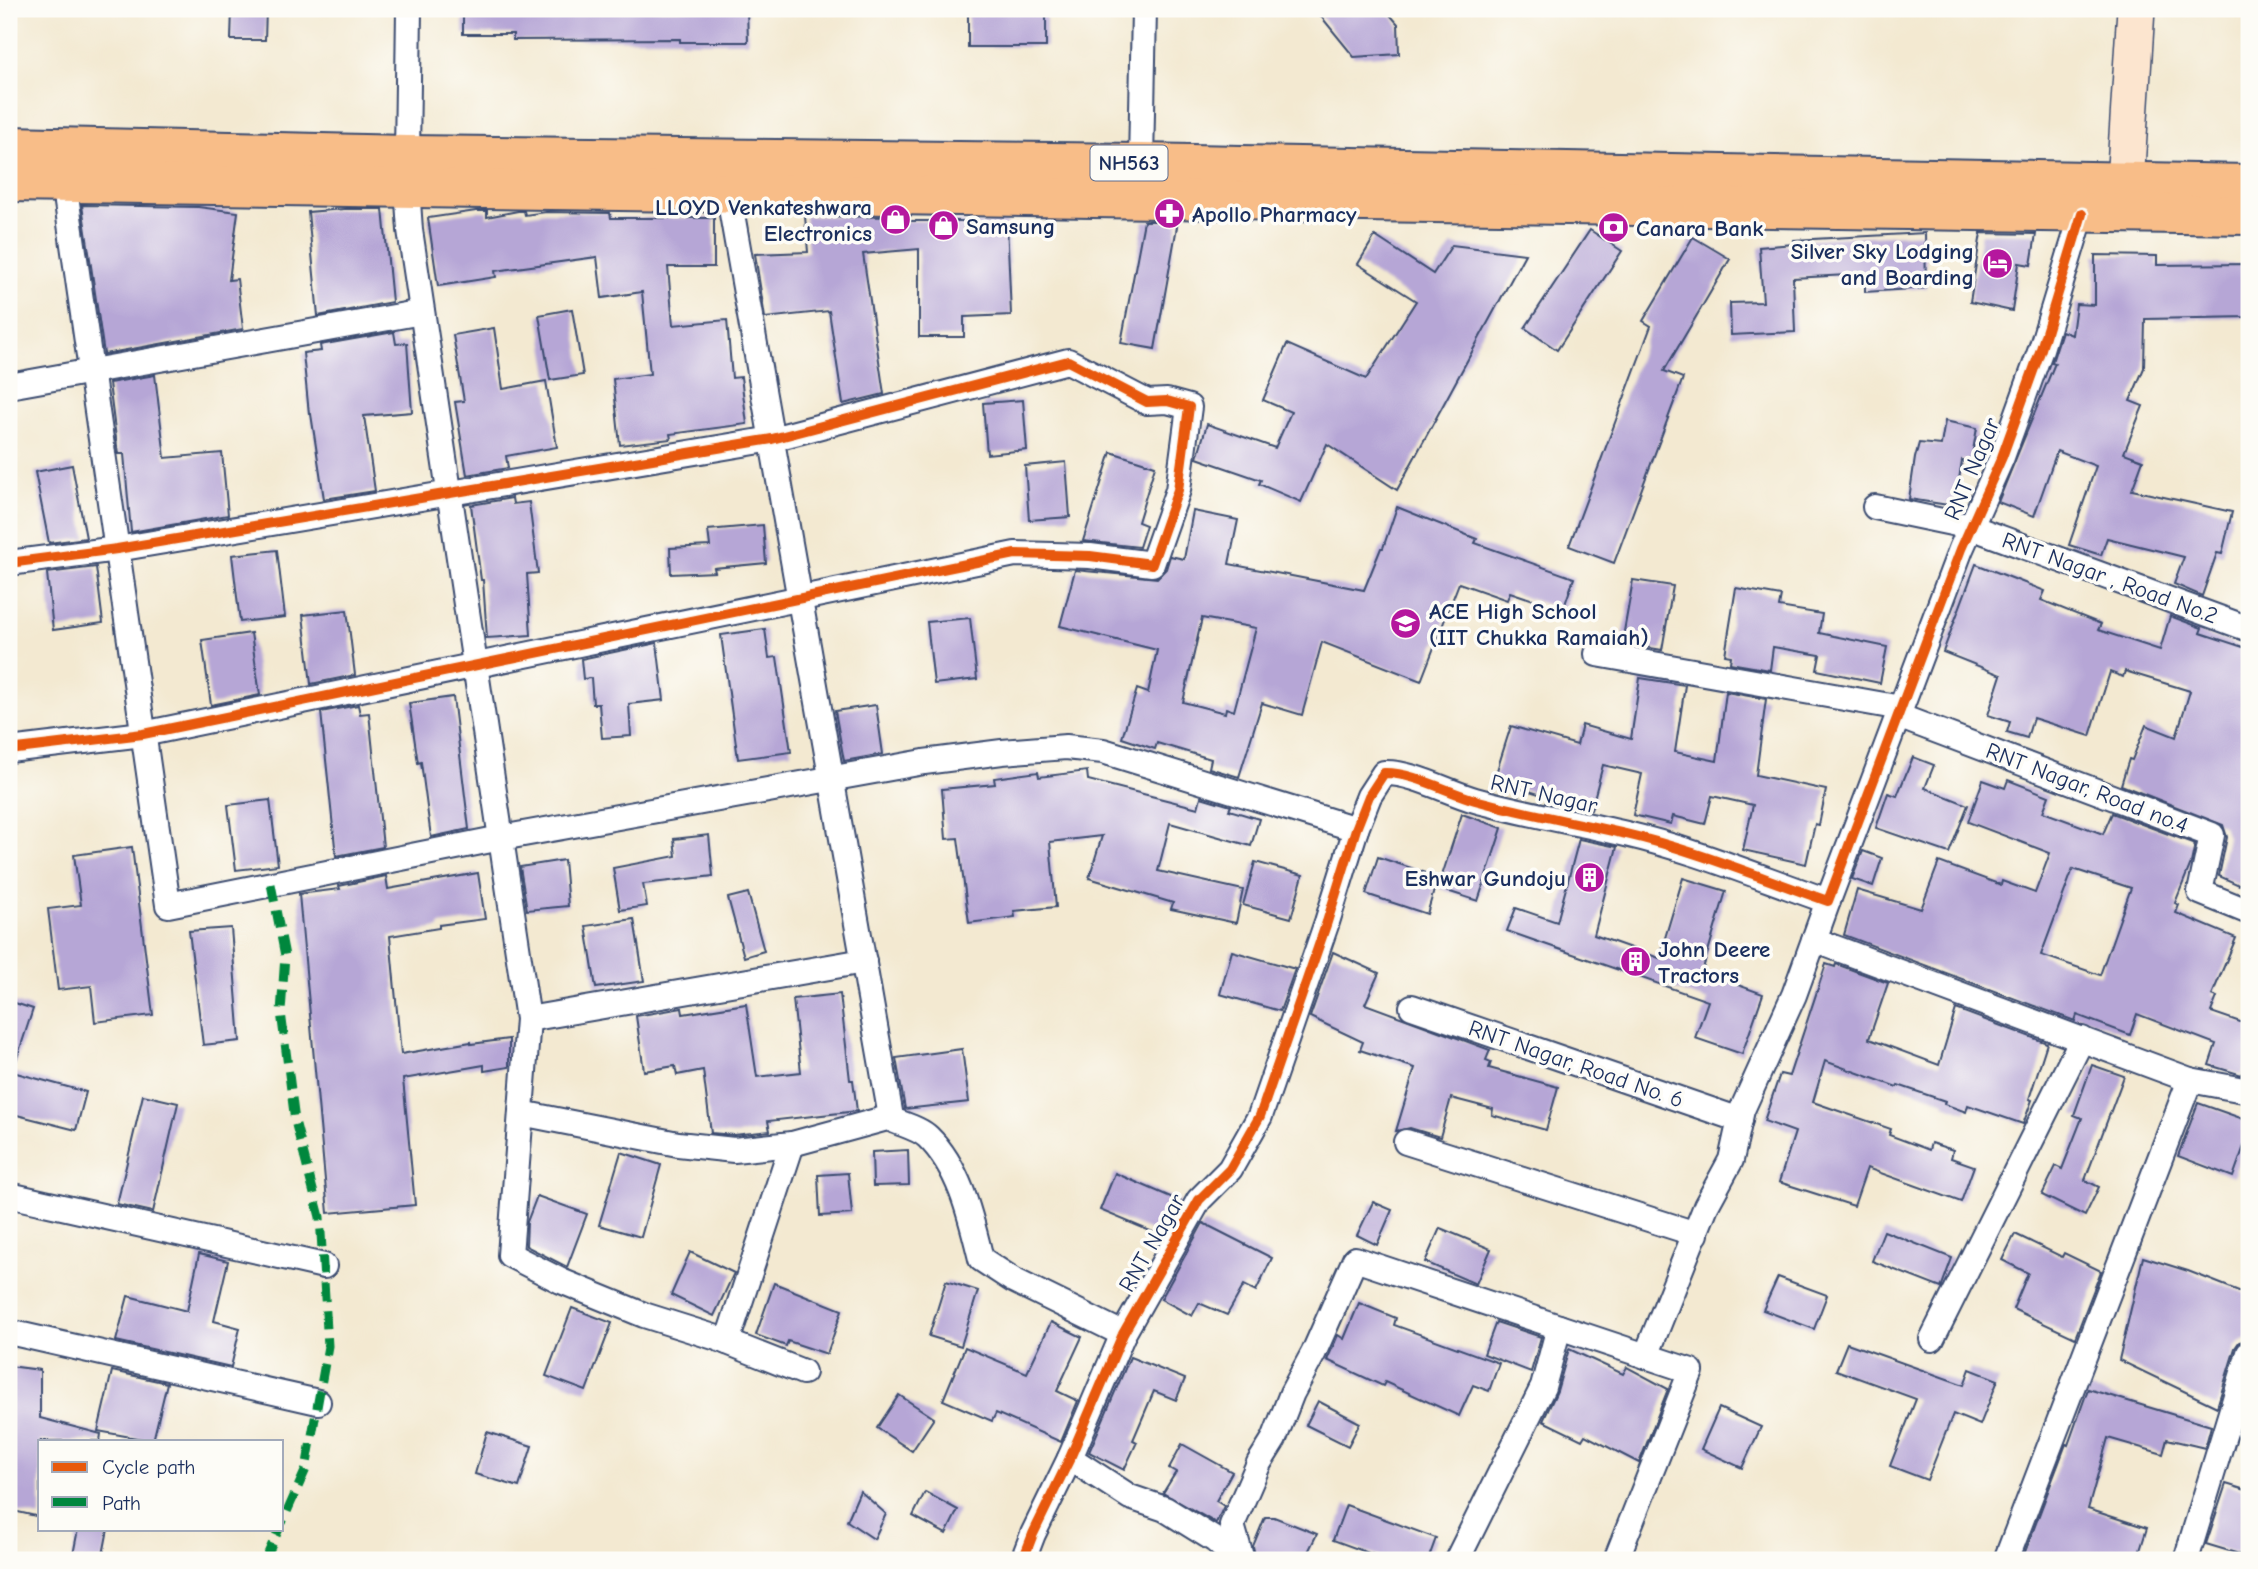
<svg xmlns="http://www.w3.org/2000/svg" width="2258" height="1569" font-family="'Comic Neue',sans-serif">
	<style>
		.building { fill: #b6a6d6; fill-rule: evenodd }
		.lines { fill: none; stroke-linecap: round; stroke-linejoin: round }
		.street-casing { stroke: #3b4b6f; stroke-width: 28 }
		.secondary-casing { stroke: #3b4b6f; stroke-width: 40 }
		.highway-casing { stroke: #3b4b6f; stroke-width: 42 }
		.street { stroke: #fff; stroke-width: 24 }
		.secondary { stroke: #fce5cf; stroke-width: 37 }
		.highway { stroke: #f8bd88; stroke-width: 38 }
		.quiet { stroke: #00873e; stroke-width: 9; stroke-dasharray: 18 9; stroke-linecap: butt }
		.cycleway-casing { stroke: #fdfcf7; stroke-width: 15 }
		.cycleway { stroke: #e8590c; stroke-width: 10 }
		.labels { text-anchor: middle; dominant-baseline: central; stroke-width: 7; stroke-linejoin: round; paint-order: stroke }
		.shield { fill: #fdfcf7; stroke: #5f6c8c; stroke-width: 2 }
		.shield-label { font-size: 21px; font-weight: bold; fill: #1b2f5e }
		.poi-label { font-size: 23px; font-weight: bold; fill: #1b2f5e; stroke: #fdfcf7; text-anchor: start }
		.street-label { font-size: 23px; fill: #1b2f5e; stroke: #fdfcf7 }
	</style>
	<rect width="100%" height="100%" fill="#fdfcf7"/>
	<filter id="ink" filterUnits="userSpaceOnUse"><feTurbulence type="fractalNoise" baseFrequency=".0143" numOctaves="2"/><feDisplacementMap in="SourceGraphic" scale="14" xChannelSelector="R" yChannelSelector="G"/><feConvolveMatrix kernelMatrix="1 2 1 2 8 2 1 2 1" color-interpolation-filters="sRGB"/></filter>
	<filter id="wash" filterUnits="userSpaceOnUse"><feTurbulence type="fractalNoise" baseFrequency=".00686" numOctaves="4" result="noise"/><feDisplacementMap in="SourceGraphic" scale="28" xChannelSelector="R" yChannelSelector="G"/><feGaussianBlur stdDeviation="1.57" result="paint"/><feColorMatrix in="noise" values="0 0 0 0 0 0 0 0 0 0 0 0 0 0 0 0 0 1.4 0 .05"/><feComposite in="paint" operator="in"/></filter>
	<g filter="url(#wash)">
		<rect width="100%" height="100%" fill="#f3e9d1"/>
		<g id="blocks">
			<g class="building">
				<polygon points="232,9 266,9 265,40 231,40"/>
				<polygon points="463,9 747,9 748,42 680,42 680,39 513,40 513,34 463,34"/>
				<rect x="968" y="9" width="78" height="38"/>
				<polygon points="1315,9 1385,9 1398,24 1399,54 1354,57"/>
				<polygon points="82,205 198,207 238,212 229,280 237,279 243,329 104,354"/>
				<polygon points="344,209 383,209 392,302 318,316 308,212"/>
				<polygon points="476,211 487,211 487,217 518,211 524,211 525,215 546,212 610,213 611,218 714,218 714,267 668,267 673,325 727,320 732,378 741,377 747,424 670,434 671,439 620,445 613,379 650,374 642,292 602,298 597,257 495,271 496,277 438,286 428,218"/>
				<polygon points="805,216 900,217 901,221 964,221 964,224 1007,222 1011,315 964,317 964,337 919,337 919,249 863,254 884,394 843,404 829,311 765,318 755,254 808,252"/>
				<polygon points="1144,221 1178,221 1155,349 1121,343"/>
				<polygon points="1590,230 1622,251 1557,350 1525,328"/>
				<polygon points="1925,233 1926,288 1865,292 1865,274 1793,278 1795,332 1731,335 1730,303 1763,302 1759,247 1794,244 1794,240"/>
				<polygon points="1981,233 2036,234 2031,265 2019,263 2012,311 1970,302"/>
				<polygon points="1375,236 1433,274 1452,245 1525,254 1397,490 1327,444 1301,502 1259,484 1261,480 1197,458 1207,424 1275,448 1291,412 1263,400 1287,344 1366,379 1416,301 1358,264"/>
				<polygon points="1693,237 1730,259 1664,371 1683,378 1614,563 1569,546 1651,326 1643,321"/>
				<polygon points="2095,255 2157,256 2157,265 2249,264 2249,317 2145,319 2144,368 2130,401 2143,406 2124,453 2143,460 2132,490 2232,512 2222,554 2217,553 2202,596 2174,584 2184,557 2107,538 2101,555 2069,545 2096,466 2057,451 2034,516 1998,502 2055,363 2052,362 2062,331 2072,335 2076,304 2095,305"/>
				<polygon points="572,309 583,375 550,380 539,315"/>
				<polygon points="494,328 503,389 546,381 557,447 506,456 508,468 467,475 455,402 464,401 453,335"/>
				<polygon points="394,332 396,344 407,343 412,412 364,416 375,491 324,499 311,414 309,414 303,353 321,351 320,345"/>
				<polygon points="155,375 165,458 222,453 228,515 131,532 124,454 118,454 109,383"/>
				<polygon points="1023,400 1027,450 987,454 983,403"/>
				<polygon points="1945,421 1977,428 1971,462 1962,460 1955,506 1909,499 1915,458 1919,443 1941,445"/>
				<polygon points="1111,452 1155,466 1138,522 1146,525 1139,547 1083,541"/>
				<polygon points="1066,462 1070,517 1029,520 1025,466"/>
				<polygon points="72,465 86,538 49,543 35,472"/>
				<polygon points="512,498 513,504 529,502 538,573 527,574 531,635 487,638 483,580 481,580 471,505"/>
				<path d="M1397,507L1477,539L1475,543L1574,578L1563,610L1510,592L1507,600L1459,583L1421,681L1322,642L1302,715L1262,703L1239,777L1209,768L1211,759L1157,743L1155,749L1122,738L1137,689L1148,693L1157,650L1060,626L1075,570L1157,578L1166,569L1170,556L1184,559L1193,511L1238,520L1229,564L1364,590L1381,548H1383ZM1202,618L1256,628L1234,711L1226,708L1225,713L1183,702Z"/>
				<polygon points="763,525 766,563 714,568 715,572 671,574 670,548 710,546 708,530"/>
				<polygon points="277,550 285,617 240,622 232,555"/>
				<polygon points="1976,564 2045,591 2041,600 2101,624 2098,630 2160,650 2170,616 2202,628 2200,633 2249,649 2249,863 2239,885 2219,876 2227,837 2223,825 2121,785 2129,759 2132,760 2146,725 2176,737 2190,691 2125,671 2123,677 2110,672 2090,736 2033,718 2027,738 2007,732 2010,722 1988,715 2001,675 1943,652"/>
				<polygon points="96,567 103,623 53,630 47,573"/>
				<polygon points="1633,580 1673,586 1662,650 1622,643"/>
				<polygon points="1736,588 1781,596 1779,607 1822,614 1819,633 1887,647 1880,683 1817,670 1820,655 1773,647 1770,670 1730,663 1731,656 1725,655"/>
				<polygon points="347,610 355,675 311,684 303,615"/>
				<polygon points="970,618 977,679 934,684 927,622"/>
				<polygon points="765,629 769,658 777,657 791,752 738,759 721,635"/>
				<polygon points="251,633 260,695 211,705 202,640"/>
				<polygon points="657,643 664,700 629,704 631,736 602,738 599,704 593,704 591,678 583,679 581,659"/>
				<polygon points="1640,678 1685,685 1675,752 1717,761 1726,692 1766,699 1756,775 1826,790 1819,825 1815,824 1806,864 1743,850 1753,805 1712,796 1705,824 1673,816 1671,824 1633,815 1642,774 1603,765 1591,810 1516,787 1515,790 1493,783 1511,726 1577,745 1582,725 1631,739"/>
				<polygon points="453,697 469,829 431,837 421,762 418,763 409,703"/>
				<polygon points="358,705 360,714 369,713 383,847 336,856 321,712"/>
				<polygon points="876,705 883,754 844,761 835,711"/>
				<polygon points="1913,757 1934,765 1925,788 1968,805 1949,853 1876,828 1888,793 1897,796"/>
				<polygon points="1087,771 1088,780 1198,808 1201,797 1231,806 1229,810 1259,819 1251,846 1170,823 1158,871 1243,890 1236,923 1171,909 1173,903 1089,878 1102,836 1050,842 1056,907 1014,911 1015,917 969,923 958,838 946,839 942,789 995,784 994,778 1038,772 1039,777"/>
				<path d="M1983,780L2005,788L2008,780L2049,796L2043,812L2103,834L2112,813L2195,844L2191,863L2175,903L2179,905L2176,913L2236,938L2212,995L2217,997L2211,1012L2249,1025V1055L2242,1075L2209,1065L2216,1044L2137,1014L2130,1035L2077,1015L2075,1021L1844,935L1857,890L1921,909L1939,862L2001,885L2002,881L2035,893L2050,853L1968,822ZM2073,869L2131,888L2100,975L2041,955Z"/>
				<polygon points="270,800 278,865 236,870 228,805"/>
				<polygon points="1462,814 1502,828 1478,901 1438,888"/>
				<polygon points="709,835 713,876 643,884 647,906 620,910 613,868 676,856 674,839"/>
				<polygon points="1579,839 1617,847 1594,935 1659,958 1683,878 1726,891 1702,972 1763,994 1742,1054 1695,1038 1708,1001 1507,931 1516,908 1557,922"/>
				<polygon points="132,847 153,1015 95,1022 91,986 58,990 48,909 81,905 74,855"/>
				<polygon points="1863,851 1882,858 1873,886 1852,879"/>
				<polygon points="1378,857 1438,877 1427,914 1366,894"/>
				<polygon points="564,860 568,906 527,910 520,867"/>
				<polygon points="1255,862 1303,875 1291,918 1243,905"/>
				<polygon points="478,873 485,919 439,925 439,928 390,936 401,1054 471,1042 471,1044 509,1039 509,1067 484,1071 484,1065 403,1079 415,1205 328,1213 299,894 340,889 339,886 386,876 388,889"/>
				<polygon points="748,893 764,951 744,957 728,898"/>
				<polygon points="634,919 644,981 596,988 586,926"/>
				<polygon points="231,928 240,1041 203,1045 189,931"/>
				<polygon points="1232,951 1295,969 1280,1011 1220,994"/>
				<polygon points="1333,952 1379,973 1365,1004 1490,1050 1486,1060 1491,1062 1489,1068 1558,1087 1546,1130 1492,1115 1493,1109 1451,1098 1440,1137 1410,1128 1396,1131 1415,1068 1360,1050 1363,1042 1310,1017"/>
				<polygon points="1826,964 1835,967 1836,964 1888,983 1869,1039 1939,1065 1956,1009 2047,1043 2029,1099 2032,1100 2023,1124 1968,1105 1966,1112 1944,1104 1945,1101 1898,1085 1897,1087 1825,1061 1813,1102 1891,1129 1889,1135 1929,1150 1931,1143 1953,1150 1951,1158 1974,1166 1961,1202 1867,1168 1854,1206 1779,1182 1795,1132 1764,1121 1780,1074 1789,1076"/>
				<polygon points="840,994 850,1080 853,1080 857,1111 768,1121 770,1131 734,1135 711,1133 703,1070 677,1075 675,1066 644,1071 636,1016 682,1008 683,1014 746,1004 757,1077 801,1072 793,999"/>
				<polygon points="9,1001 33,1009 13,1070 9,1070"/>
				<polygon points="962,1049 969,1102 905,1109 896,1058"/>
				<polygon points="2092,1065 2124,1076 2085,1180 2099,1187 2085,1216 2042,1195 2056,1166 2062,1169 2082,1118 2074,1115"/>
				<polygon points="9,1071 86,1092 76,1130 9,1113"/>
				<polygon points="143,1095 178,1103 153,1212 117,1204"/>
				<polygon points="2198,1103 2249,1121 2249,1132 2233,1177 2178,1156"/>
				<polygon points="908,1150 909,1185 873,1186 872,1152"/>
				<polygon points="621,1152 661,1165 641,1237 599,1225"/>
				<polygon points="848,1173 852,1214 820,1216 818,1175"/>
				<polygon points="1115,1173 1180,1201 1162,1236 1100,1210"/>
				<polygon points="537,1196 587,1214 567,1267 526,1246 527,1222"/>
				<polygon points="1373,1202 1392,1210 1377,1245 1357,1235"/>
				<polygon points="1203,1223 1272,1258 1256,1291 1244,1285 1227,1315 1199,1303 1192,1316 1161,1299"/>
				<polygon points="1440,1228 1491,1249 1476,1284 1425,1262"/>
				<polygon points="1884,1231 1952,1258 1941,1288 1872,1261"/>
				<polygon points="2015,1234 2062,1257 2064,1253 2101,1271 2075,1338 2013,1309 2028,1273 2002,1260"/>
				<polygon points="690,1252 734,1273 714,1316 671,1295"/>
				<polygon points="199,1254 228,1261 214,1321 240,1328 231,1367 116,1341 128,1296 187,1311"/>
				<polygon points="2143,1257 2188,1271 2249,1295 2249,1339 2239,1342 2235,1348 2217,1407 2119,1360"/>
				<polygon points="1778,1277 1827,1295 1814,1329 1763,1310"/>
				<polygon points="946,1281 978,1291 961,1346 929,1336"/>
				<polygon points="774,1283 842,1310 827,1354 788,1341 786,1346 756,1335"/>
				<polygon points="1359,1303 1396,1318 1394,1325 1499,1363 1489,1391 1473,1385 1459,1416 1385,1382 1383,1386 1327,1360 1338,1335 1344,1339"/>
				<polygon points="572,1308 612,1323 586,1391 546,1376"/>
				<polygon points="1051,1322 1082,1337 1057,1391 1078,1401 1061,1442 996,1413 992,1421 943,1400 965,1347 1027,1373"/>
				<polygon points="1496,1322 1541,1337 1531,1372 1484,1354"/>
				<polygon points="1847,1343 1964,1385 1970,1369 1998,1380 1980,1425 1953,1414 1927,1480 1890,1466 1916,1399 1836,1370"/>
				<polygon points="1569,1349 1623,1374 1627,1367 1668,1389 1639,1463 1585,1435 1582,1440 1543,1421 1557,1391"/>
				<polygon points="1130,1357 1185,1379 1176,1400 1154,1391 1133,1440 1137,1442 1124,1470 1089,1452"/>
				<polygon points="9,1366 40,1370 40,1418 101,1434 100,1441 40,1441 40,1517 9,1510"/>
				<polygon points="112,1371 167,1383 153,1441 98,1431"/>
				<polygon points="2088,1389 2211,1426 2205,1448 2167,1439 2163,1454 2108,1438 2088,1509 2147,1528 2137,1560 2022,1560 2066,1444 2068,1445"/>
				<polygon points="899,1395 934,1418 912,1451 877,1428"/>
				<polygon points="1318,1401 1360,1423 1348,1446 1306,1425"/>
				<polygon points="1719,1408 1761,1427 1742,1468 1701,1449"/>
				<polygon points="487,1432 532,1446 519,1487 475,1474"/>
				<polygon points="1182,1444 1232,1472 1216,1501 1224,1506 1216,1523 1163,1493 1176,1472 1169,1468"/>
				<polygon points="2226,1484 2249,1491 2249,1557 2206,1544"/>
				<polygon points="860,1491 886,1514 874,1539 847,1521"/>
				<polygon points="925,1492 958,1510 946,1534 913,1516"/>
				<polygon points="1346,1505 1436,1538 1428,1560 1388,1560 1333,1540"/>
				<polygon points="1265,1517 1274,1517 1317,1534 1304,1560 1256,1560 1253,1546"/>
				<polygon points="78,1529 108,1529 102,1560 72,1560"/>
			</g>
		</g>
	</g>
	<g filter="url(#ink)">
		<use href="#blocks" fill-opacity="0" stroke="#3b4b6f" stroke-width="2"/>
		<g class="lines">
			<defs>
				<g id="street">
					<polyline points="407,155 409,9"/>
					<polyline points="1141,163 1144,9"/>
					<polyline points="64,182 168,905 501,838 924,762 1002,752 1066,747 1103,751 1356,829"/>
					<polyline points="407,187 410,230 528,1019 510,1255 561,1281 644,1315 717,1338 803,1372"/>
					<path d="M728,191L891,1117L893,1120C904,1125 920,1129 928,1137C960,1168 971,1218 981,1259L1013,1280L1123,1334"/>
					<polyline points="9,386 422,312"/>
					<polyline points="1875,507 1971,527 2249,629"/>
					<polyline points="9,563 117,549 772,439 1068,361 1147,402 1167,401 1189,407 1178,490 1152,564 1090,556 1015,554 143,734 9,750"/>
					<polyline points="1597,654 1901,708"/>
					<polyline points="1898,716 2212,835 2200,892 2249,912"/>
					<polyline points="1814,940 2190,1080 2249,1091"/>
					<polyline points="1412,1007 1740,1120"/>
					<polyline points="528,1019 864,961"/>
					<polyline points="521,1113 678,1144 734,1150 792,1144 891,1117"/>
					<polyline points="1406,1142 1696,1234"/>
					<polyline points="9,1195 324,1266"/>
					<polyline points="9,1332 318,1402"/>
					<polyline points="1932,1339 2082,1039"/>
					<polyline points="727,1342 792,1144"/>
					<polyline points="1646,1356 1706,1206 1731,1160 1742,1110 1794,995 1828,901"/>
					<polyline points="1070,1458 1130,1497 1165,1509 1215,1540 1237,1560"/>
					<path d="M1023,1560L1033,1534L1070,1458L1123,1334L1199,1200L1230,1169L1260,1116L1327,922L1356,829L1369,796L1384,773C1412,772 1447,792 1475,800C1525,814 1575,822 1626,834C1695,850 1761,878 1828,901L1961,549L2002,457L2041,349L2082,214"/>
					<polyline points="1242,1560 1232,1525 1259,1463 1274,1439 1292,1393 1314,1352 1355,1259 1691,1371 1616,1560"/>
					<polyline points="1457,1560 1543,1387 1559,1327"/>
					<polyline points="2006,1560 2190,1080"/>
					<polyline points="2186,1560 2249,1353"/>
				</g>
				<polyline id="secondary" points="2125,183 2136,9"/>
				<g id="highway">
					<polyline points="9,146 407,155 1141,163 2249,184"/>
					<polyline points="9,182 2249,215"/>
				</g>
			</defs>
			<use href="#street" class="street-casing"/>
			<use href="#secondary" class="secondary-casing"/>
			<use href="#highway" class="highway-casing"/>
			<use href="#street" class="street"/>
			<use href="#secondary" class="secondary"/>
			<use href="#highway" class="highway"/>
			<g class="quiet">
				<polyline points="271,884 285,956 281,1012 295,1121 320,1217 328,1346 306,1469 282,1523"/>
				<polyline points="265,1560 279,1529"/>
			</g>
			<defs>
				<g id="cycleway">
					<polyline points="9,563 117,549 772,439 1068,361 1147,402 1167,401 1189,407 1178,490 1152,564 1090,556 1015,554 143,734 9,750"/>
					<path d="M1023,1560L1033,1534L1070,1458L1123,1334L1199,1200L1230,1169L1260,1116L1327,922L1356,829L1369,796L1384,773C1412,772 1447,792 1475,800C1525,814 1575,822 1626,834C1695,850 1761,878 1828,901L1961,549L2002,457L2041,349L2082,214"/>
				</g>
			</defs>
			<use href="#cycleway" class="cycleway-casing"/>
			<use href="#cycleway" class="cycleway"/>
		</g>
	</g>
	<defs>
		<symbol id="pharmacy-disc" viewBox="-11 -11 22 22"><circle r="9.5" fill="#b5179e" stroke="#fdfcf7"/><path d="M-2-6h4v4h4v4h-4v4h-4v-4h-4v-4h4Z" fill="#fff"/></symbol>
		<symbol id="shop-disc" viewBox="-11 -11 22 22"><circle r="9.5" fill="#b5179e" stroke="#fdfcf7"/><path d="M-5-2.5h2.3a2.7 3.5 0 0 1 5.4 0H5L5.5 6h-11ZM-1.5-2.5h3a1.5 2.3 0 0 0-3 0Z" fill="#fff"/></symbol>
		<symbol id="bank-disc" viewBox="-11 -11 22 22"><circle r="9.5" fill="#b5179e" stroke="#fdfcf7"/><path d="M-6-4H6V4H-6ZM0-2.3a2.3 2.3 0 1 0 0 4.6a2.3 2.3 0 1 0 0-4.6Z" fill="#fff"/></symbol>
		<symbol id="hotel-disc" viewBox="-11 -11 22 22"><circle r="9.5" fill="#b5179e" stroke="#fdfcf7"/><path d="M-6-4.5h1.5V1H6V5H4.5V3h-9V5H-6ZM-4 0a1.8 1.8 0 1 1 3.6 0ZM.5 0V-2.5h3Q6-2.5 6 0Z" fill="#fff"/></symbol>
		<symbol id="school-disc" viewBox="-11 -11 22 22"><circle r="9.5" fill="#b5179e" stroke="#fdfcf7"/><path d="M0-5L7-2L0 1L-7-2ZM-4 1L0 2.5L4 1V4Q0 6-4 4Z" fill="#fff"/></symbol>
		<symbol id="building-disc" viewBox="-11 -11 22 22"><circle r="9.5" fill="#b5179e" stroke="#fdfcf7"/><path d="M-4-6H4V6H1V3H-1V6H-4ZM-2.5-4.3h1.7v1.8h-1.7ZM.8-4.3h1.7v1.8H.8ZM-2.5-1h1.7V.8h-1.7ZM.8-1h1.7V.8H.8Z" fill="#fff"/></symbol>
	</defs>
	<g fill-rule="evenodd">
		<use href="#pharmacy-disc" x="1152" y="196" width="35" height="35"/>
		<use href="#shop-disc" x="878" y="202" width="35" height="35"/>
		<use href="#shop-disc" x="926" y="208" width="35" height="35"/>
		<use href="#bank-disc" x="1596" y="210" width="35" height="35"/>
		<use href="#hotel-disc" x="1980" y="246" width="35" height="35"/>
		<use href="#school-disc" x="1388" y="606" width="35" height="35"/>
		<use href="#building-disc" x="1572" y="860" width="35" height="35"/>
		<use href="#building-disc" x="1618" y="944" width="35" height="35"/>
	</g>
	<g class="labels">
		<rect class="shield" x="1090.5" y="145.5" width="77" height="35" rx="5"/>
		<g class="shield-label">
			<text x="1129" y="163">NH563</text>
		</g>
		<g class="poi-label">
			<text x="872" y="207" text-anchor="end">LLOYD Venkateshwara<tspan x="872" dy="26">Electronics</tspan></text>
			<text x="1192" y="214">Apollo Pharmacy</text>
			<text x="966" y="226">Samsung</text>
			<text x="1636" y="228">Canara Bank</text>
			<text x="1974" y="251" text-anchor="end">Silver Sky Lodging<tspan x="1974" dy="26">and Boarding</tspan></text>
			<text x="1429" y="611">ACE High School<tspan x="1429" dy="26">(IIT Chukka Ramaiah)</tspan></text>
			<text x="1566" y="878" text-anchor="end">Eshwar Gundoju</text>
			<text x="1658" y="949">John Deere<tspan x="1658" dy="26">Tractors</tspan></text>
		</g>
		<g class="street-label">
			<text transform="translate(1972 469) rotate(-67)">RNT Nagar</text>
			<text transform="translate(2110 578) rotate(20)">RNT Nagar , Road No.2</text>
			<text transform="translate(2087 788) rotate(21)">RNT Nagar, Road no.4</text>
			<text transform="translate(1544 794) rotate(13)">RNT Nagar</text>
			<text transform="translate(1576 1064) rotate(19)">RNT Nagar, Road No. 6</text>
			<text transform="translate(1152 1243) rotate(-60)">RNT Nagar</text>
		</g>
	</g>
	<rect width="2258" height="1569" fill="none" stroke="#fdfcf7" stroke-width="35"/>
	<rect x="38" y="1440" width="245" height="91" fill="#fdfcf7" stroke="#a3aaba" stroke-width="2"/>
	<rect x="52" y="1462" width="35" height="10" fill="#e8590c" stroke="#a3aaba" stroke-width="2"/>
	<text x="102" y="1474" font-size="21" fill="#1b2f5e">Cycle path</text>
	<rect x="52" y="1497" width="35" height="10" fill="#00873e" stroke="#a3aaba" stroke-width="2"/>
	<text x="102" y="1510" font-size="21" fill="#1b2f5e">Path</text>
</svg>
